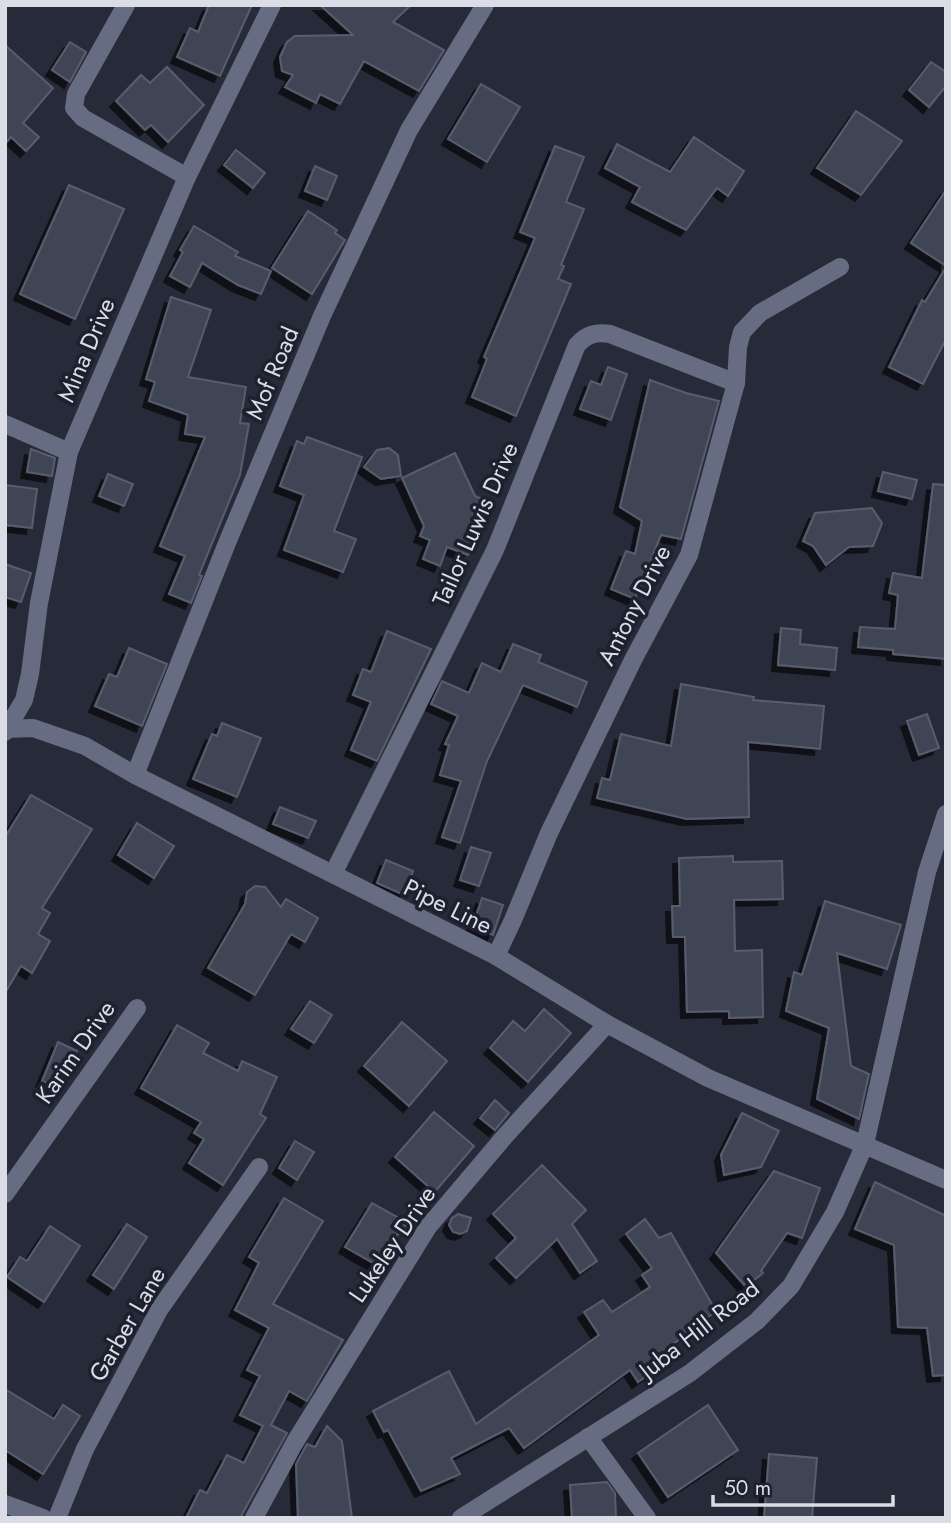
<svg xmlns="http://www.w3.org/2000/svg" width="951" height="1523" font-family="Jost,sans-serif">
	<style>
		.building { fill: #414554; stroke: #595d6d; stroke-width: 2; filter: url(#shadow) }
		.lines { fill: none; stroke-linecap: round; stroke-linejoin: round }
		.minor { stroke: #666c82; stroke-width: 18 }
		.labels { text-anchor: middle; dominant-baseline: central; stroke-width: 7; stroke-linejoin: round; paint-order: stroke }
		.street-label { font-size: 24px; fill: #dadce6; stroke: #1d202e }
	</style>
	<defs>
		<filter id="shadow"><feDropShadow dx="-6" dy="6" stdDeviation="0" flood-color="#0009"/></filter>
	</defs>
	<rect width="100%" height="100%" fill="#272a38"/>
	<g class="building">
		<polygon points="209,5 252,5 220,76 177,57 190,28 198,32"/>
		<polygon points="320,5 411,5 393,22 444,50 419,91 364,61 340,104 320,94 316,103 285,87 293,75 282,71 280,57 287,42 295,36 353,35"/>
		<polygon points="70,42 86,52 70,82 52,70"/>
		<polygon points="5,45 53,88 23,123 39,137 26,151 11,137 5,144"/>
		<polygon points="931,62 946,72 946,86 929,107 909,90"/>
		<polygon points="167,67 204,105 168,142 151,125 145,130 116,101 141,75 150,83"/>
		<polygon points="481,84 520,107 487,162 448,139"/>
		<polygon points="856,111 902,141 861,195 817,168"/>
		<polygon points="694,137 744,171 728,196 717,188 686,230 632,202 640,187 605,168 617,144 670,172"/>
		<polygon points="555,146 584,157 566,202 584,209 561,265 564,266 558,279 571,284 516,416 472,397 487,359 484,357 535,238 520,232"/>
		<polygon points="236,150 265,173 253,188 224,165"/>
		<polygon points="315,166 337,176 327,200 305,191"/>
		<polygon points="69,185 124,209 75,319 20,294"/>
		<polygon points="946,190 946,266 911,243"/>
		<polygon points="308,211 337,230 335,233 345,240 312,294 272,268"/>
		<polygon points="194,226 238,252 235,256 271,271 261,294 238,285 202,263 190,287 170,276 183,252 180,250"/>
		<polygon points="946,267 946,339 923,384 889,367 922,300 925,302"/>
		<polygon points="171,297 211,310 188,377 246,387 240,423 249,424 240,475 199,575 202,576 191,603 169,594 185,556 160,546 205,437 185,434 188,415 149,401 155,382 146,379"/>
		<polygon points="608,367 627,374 611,420 580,409 591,381 601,385"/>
		<polygon points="650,380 686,393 719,401 681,539 661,535 635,599 611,589 626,551 635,554 642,521 620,507"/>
		<polygon points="307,437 362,457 334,531 356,539 343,572 284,550 304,495 280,486 297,441 304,444"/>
		<polygon points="389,448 398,455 401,476 381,479 364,467 377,450"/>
		<polygon points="31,449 55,458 52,476 27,472"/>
		<polygon points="455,453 475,496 489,502 468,555 447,547 440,566 423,559 430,540 420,536 424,526 402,478"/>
		<polygon points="883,472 917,480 912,499 878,491"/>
		<polygon points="108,474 133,484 124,506 99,496"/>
		<polygon points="933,484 946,485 946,659 893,654 893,650 858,647 860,627 895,629 898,595 889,593 893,573 922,578"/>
		<polygon points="5,485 37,489 32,528 5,525"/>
		<polygon points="872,508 882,523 873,546 849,547 826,565 813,546 803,541 815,513"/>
		<polygon points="5,564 31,573 21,602 5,597"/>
		<polygon points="781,628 801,630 800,644 837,648 835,670 778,665"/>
		<polygon points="387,631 431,649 377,761 351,750 371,702 353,695 363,669 371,672"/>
		<polygon points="513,644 541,655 538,662 587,682 577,707 523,685 487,761 460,843 442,837 461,781 440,775 449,745 445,744 458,716 431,704 442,681 469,693 482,663 501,672"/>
		<polygon points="129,648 167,664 142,726 95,706 109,674 117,677"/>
		<polygon points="681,684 754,697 753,700 824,706 820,749 748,742 749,817 687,819 597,798 602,778 610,780 621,734 671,746"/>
		<polygon points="927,714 939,748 919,755 907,721"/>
		<polygon points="222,723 261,738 237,797 193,779 212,734 217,736"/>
		<polygon points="31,795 92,829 42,908 50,913 38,934 50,941 32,973 21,966 5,993 5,837"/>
		<polygon points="280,807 316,821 308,838 273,824"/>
		<polygon points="137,823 174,846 154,878 118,855"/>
		<polygon points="471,847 491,853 479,886 460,880"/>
		<polygon points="733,856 733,862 782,861 783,899 734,900 735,951 762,950 763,1017 729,1018 729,1011 687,1012 685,937 673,937 672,906 680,906 679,858"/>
		<polygon points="386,860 413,871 404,895 377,883"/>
		<polygon points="255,886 265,887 281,907 286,899 318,918 305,942 291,934 255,995 208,968 245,904 247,892"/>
		<polygon points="482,898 503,905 493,935 472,928"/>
		<polygon points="825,901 901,925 887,969 837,953 851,1066 869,1074 859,1119 817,1099 829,1028 786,1011 794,972 802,975"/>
		<polygon points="310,1001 332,1015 314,1043 291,1029"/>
		<polygon points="544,1009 571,1033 528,1082 490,1048 513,1021 525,1031"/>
		<polygon points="402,1022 447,1061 409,1106 364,1066"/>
		<polygon points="177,1025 209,1043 203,1053 238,1071 242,1061 277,1077 260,1114 266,1118 223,1185 189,1163 204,1139 194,1133 201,1122 141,1088"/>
		<polygon points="58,1042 77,1051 62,1088 42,1081"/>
		<polygon points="495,1100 509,1113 495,1130 480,1118"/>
		<polygon points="434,1112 474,1146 433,1194 430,1188 395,1157"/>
		<polygon points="742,1113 779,1131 761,1167 724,1175 721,1155"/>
		<polygon points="295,1141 314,1152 297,1180 279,1168"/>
		<polygon points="542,1165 586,1210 572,1224 597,1261 580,1273 557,1239 516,1278 496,1258 516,1238 493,1214"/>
		<polygon points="774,1171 820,1188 802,1238 787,1233 761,1271 763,1273 746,1287 716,1253"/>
		<polygon points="875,1182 946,1216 946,1375 933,1376 927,1328 898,1327 894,1245 855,1229"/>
		<polygon points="284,1198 323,1221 273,1304 343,1340 307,1401 289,1391 271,1425 287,1433 240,1518 186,1518 200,1490 207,1493 227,1455 244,1463 263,1426 240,1415 260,1376 247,1370 269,1328 235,1310 259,1263 249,1257"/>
		<polygon points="372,1203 408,1223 373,1263 345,1247"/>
		<polygon points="458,1214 471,1218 467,1231 460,1234 453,1232 449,1225 452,1218"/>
		<polygon points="645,1219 659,1238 671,1233 716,1311 667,1349 673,1358 638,1382 630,1370 524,1448 509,1428 451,1458 460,1474 421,1491 388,1430 384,1432 373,1411 449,1371 476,1424 599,1335 584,1312 603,1300 612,1312 650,1287 642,1275 652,1268 626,1234"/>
		<polygon points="127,1224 147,1237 114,1289 93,1275"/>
		<polygon points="50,1226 80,1246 44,1302 7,1277 20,1257 27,1261"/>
		<polygon points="5,1389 54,1419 63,1405 80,1416 43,1474 5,1450"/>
		<polygon points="708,1405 738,1450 668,1497 638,1453"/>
		<polygon points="327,1426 342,1441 352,1518 298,1518 296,1464 307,1444 315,1447"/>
		<polygon points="769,1454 817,1458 812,1518 764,1518"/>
		<polygon points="607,1482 615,1493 616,1518 572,1518 570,1485"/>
	</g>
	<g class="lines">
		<g class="minor">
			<polyline points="126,5 76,94 74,108 83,118 187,177"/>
			<polyline points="5,424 69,452"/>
			<polyline points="5,729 33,728 85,746 135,775 496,956 607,1024 708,1078 946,1180"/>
			<polyline points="5,732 24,700 30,674 39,603 69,452 187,177 272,5"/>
			<polyline points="135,775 227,543 322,316 409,130 485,5"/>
			<path d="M333,874L495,550L577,345C587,334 596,332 610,334L736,383"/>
			<polyline points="496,956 513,920 549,833 633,660 689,555 736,383 738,347 742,332 760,313 840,267"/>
			<polyline points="5,1194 137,1008"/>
			<polyline points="588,1437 647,1518"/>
			<polyline points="5,1504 43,1518"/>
			<polyline points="57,1518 85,1449 159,1310 259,1167"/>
			<polyline points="254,1518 295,1442 428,1227 505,1136 607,1024"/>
			<polyline points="461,1518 690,1373 757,1321 791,1286 835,1212 865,1144 927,872 946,814"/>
		</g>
	</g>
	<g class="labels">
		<g class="street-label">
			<text transform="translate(86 350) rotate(-67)">Mina Drive</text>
			<text transform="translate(272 373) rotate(-67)">Mof Road</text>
			<text transform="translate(475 524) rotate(-66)">Tailor Luwis Drive</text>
			<text transform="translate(634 605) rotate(-63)">Antony Drive</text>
			<text transform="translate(448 906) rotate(26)">Pipe Line</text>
			<text transform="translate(75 1052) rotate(-55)">Karim Drive</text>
			<text transform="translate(392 1244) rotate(-56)">Lukeley Drive</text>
			<text transform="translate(127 1324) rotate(-60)">Garber Lane</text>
			<text transform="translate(699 1329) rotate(-38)">Juba Hill Road</text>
		</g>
	</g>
	<rect width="951" height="1523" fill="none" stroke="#dadce6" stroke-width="14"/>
	<path d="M713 1495v10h180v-10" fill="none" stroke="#dadce6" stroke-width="3.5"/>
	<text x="724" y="1495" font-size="21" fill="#dadce6" stroke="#1d202e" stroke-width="5" paint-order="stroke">50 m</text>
</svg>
